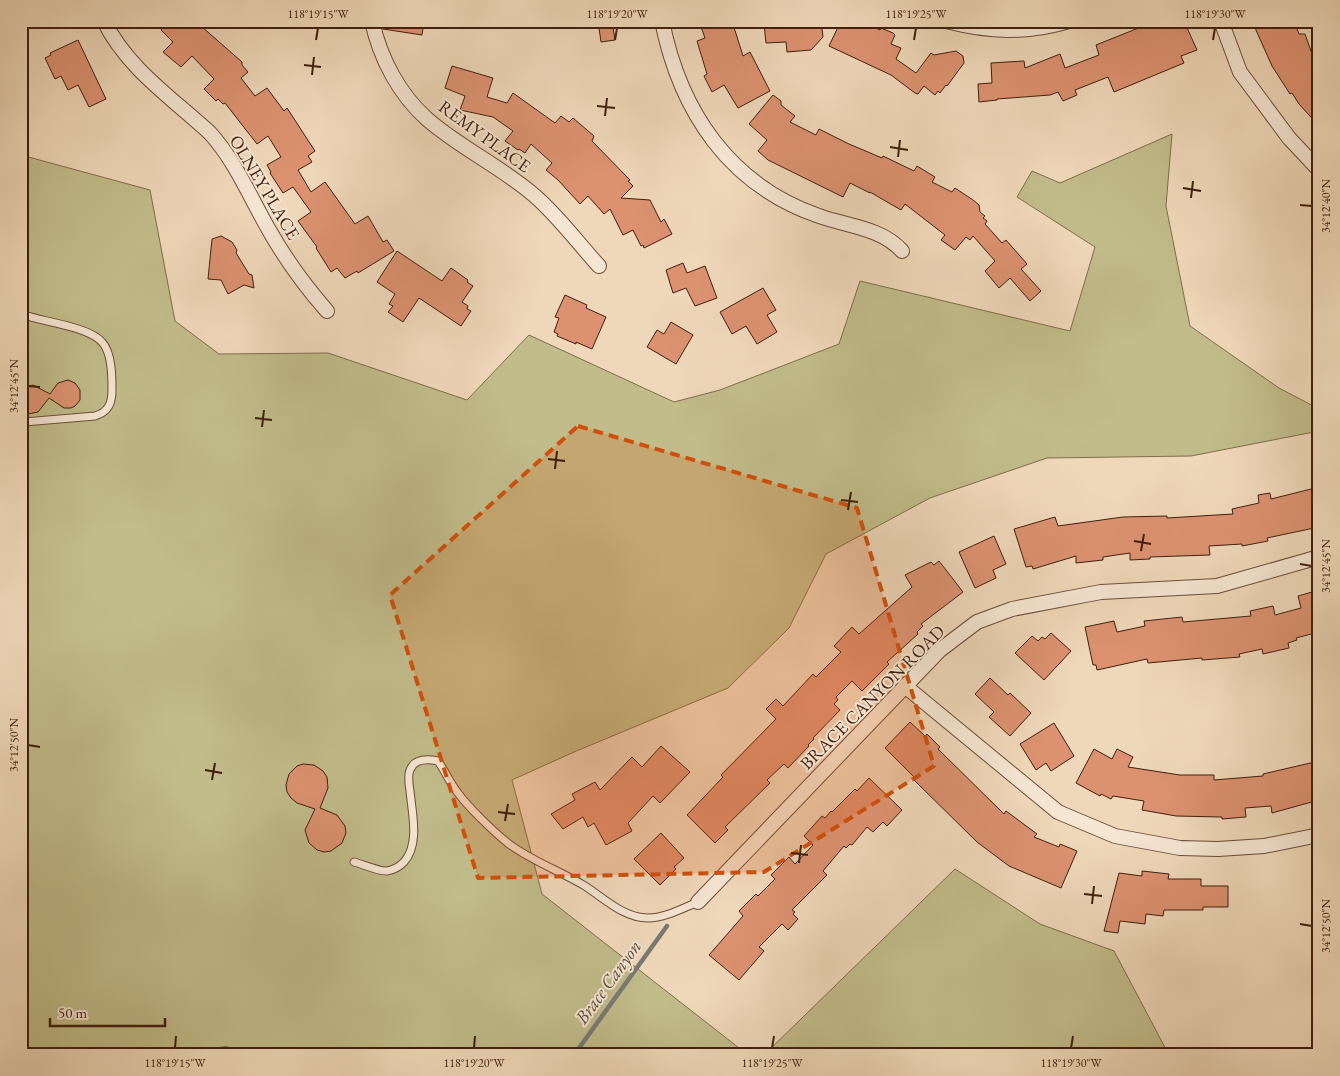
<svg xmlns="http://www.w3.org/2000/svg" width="1340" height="1076" font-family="'EB Garamond',serif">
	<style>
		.green { fill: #c1bc8a; stroke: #806d4c }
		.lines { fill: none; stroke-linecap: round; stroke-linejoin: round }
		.stream { stroke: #797a75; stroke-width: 4.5 }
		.building { fill: #dc9271; stroke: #401e0d }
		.service-casing { stroke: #6c4c38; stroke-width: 9 }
		.minor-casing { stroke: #6c4c38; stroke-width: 16 }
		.service { stroke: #f5e6d2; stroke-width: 7 }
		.minor { stroke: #f5e6d2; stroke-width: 14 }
		.marked { fill: #cf500c; fill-opacity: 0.2; stroke: #cf500c; stroke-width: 4; stroke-dasharray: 10 6; stroke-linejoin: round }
		.ticks { fill: none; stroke: #401e0d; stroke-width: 2 }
		.labels { text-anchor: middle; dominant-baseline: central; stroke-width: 4; stroke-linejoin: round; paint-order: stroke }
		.street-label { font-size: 18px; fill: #401e0d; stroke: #f5e6d2 }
		.water-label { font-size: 19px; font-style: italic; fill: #5c4c41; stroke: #f5e6d2 }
		.neatline { fill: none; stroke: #401e0d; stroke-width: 2 }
		.ticks-label { font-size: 12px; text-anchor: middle; fill: #401e0d }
	</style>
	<rect width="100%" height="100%" fill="#efd8b9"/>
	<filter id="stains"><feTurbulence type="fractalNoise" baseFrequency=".004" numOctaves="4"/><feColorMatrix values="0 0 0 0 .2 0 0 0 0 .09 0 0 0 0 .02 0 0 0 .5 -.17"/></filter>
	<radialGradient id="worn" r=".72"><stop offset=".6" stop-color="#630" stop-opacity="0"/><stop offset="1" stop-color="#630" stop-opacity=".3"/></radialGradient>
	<g class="green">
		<polygon points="1172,134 1166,206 1190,326 1279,388 1319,409 1319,431 1191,456 1047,458 930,498 826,554 789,628 728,688 574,752 512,780 542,894 748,1055 21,1055 21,155 150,190 175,321 219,354 328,353 467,400 529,335 674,402 720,390 839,344 860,281 1070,331 1095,247 1017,197 1032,171 1060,183"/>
		<polygon points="955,869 1040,924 1114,951 1169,1055 764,1055"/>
	</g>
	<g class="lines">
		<g class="stream">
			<polyline points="196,1055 226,1048 238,1055"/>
			<polyline points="574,1055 667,926"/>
		</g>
	</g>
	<g class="building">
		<polygon points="169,21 201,21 201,26 242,62 242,65 248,72 241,78 255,96 267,88 284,111 287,108 315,151 308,156 312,162 298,170 311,192 325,182 355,224 368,216 383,242 387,240 394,251 358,273 357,271 345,278 337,268 331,272 316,248 317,247 298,221 311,212 293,187 283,193 270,173 271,172 267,165 281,157 268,136 257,144 225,103 223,104 218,99 216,101 204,89 214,79 192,56 181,67 163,52 173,42 161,30"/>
		<polygon points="382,21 424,21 422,35 383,29"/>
		<polygon points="598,21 612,21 615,40 601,42"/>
		<polygon points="711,21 732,21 743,56 750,52 770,91 738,108 724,85 712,92 704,76 707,74 697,41 705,38 700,24"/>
		<polygon points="783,21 821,21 823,37 811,50 787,52 786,42 766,43 764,24 781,23"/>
		<polygon points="841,21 861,21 880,30 881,28 893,33 895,35 891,44 901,48 896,59 916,73 931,53 934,55 956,51 963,56 964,63 947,86 946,85 940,93 938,91 935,95 924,86 918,94 915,93 891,75 829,46"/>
		<polygon points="1156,21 1184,21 1197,50 1181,56 1184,63 1114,92 1108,77 1075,90 1077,95 1063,101 1058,92 1050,95 997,99 997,100 979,102 978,84 992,83 991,63 1024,61 1025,68 1060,54 1065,68 1099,55 1096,45"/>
		<polygon points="1252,21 1294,21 1299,34 1305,34 1311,51 1319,63 1319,126 1299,104 1292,93 1290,94 1272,66"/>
		<polygon points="78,40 106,99 89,107 78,85 68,90 61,76 55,79 45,58 51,55 50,53"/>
		<polygon points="452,66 493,78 487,97 507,103 513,93 555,123 561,116 569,122 573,118 594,136 592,141 630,180 628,181 633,186 621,198 650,200 661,222 664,219 672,234 644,248 643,245 641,246 633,230 623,235 610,209 604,214 588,196 580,204 558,180 546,170 552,163 531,144 525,153 519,149 518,150 505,141 513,131 493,117 460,110 465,96 445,88"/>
		<polygon points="773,95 781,101 781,105 795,116 790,122 816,135 819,129 849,144 882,158 883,156 914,171 917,166 935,177 932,182 952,192 955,188 973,200 979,205 980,212 985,216 983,218 987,221 985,224 1002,243 1006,240 1027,264 1021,269 1041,291 1030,301 1010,278 999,288 985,271 995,261 973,236 970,240 966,237 955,250 941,240 945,235 905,204 901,210 870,192 870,193 850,183 843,197 768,160 758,151 767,140 749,124"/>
		<polygon points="221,236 232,242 237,250 236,253 249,274 252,275 254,288 244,285 228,294 221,280 208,279 212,239"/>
		<polygon points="397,251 442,281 451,268 468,280 467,282 473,286 462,302 468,306 467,309 471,311 461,326 419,298 403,322 388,312 393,306 389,304 395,294 377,282"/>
		<polygon points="683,263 687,273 705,266 717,298 695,306 686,288 673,293 666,270"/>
		<polygon points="763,288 776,310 767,315 777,332 757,344 746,326 732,334 720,312"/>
		<polygon points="565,295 587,305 586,308 606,317 592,349 576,342 576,344 557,336 558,334 554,332 559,318 555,317"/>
		<polygon points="671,322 693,335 676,364 647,347 657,330 664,334"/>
		<polygon points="68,380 75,383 80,390 80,400 75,406 71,408 64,408 49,398 38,412 28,414 21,411 21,388 33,385 50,394 58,383"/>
		<polygon points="1319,487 1319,527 1267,538 1268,541 1242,546 1242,544 1209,546 1210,555 1150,557 1150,559 1130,560 1130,553 1103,557 1103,560 1076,563 1076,556 1033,569 1032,566 1026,567 1014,529 1055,517 1058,526 1123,517 1167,516 1167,518 1233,514 1232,509 1259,503 1258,495 1270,493 1271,499"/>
		<polygon points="994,536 1006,564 993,570 996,578 975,588 959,552"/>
		<polygon points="939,561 963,592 921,624 923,626 917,632 918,634 887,662 889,664 862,691 852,681 836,697 838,700 834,704 840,710 813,738 814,739 808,745 809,746 788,768 784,764 767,780 770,783 725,827 728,830 715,843 687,815 723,777 721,775 776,719 766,709 776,699 783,706 813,674 816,677 841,652 834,646 852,627 859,634 912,587 905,575 931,562 934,565"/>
		<polygon points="1319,590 1319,632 1296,638 1297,640 1288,643 1289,648 1263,654 1262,649 1239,654 1240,657 1202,660 1202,658 1148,663 1147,659 1097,670 1096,665 1093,665 1085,627 1114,621 1117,632 1145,626 1144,621 1182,617 1183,622 1251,616 1250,611 1273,606 1275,615 1301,608 1298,596"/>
		<polygon points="1051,633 1071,651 1044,680 1015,653 1032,636 1038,641 1042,637 1045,639"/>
		<polygon points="990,678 1008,695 1010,693 1031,713 1010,736 989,717 994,712 975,694"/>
		<polygon points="910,722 925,736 927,734 940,747 938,749 1004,814 1006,811 1037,834 1034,837 1059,847 1060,844 1077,851 1061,888 1009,866 977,842 914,780 916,779 885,748"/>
		<polygon points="1054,723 1074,756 1051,771 1046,763 1036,770 1020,744"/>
		<polygon points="661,746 690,772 660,803 653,796 628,823 632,831 606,845 594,823 588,827 583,817 563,829 551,814 575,800 572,794 595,782 600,790 632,757 642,767"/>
		<polygon points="1094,749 1112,759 1117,749 1133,757 1128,767 1180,775 1214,775 1214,780 1263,776 1263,774 1319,761 1319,800 1272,813 1271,806 1245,808 1246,817 1222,819 1222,817 1176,816 1142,810 1144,801 1113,796 1111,799 1101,794 1100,796 1076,783"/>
		<polygon points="303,764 314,765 323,771 327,777 328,788 320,808 337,815 345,826 346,833 342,843 331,851 324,852 317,850 309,843 305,830 315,809 297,803 291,798 287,792 286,785 289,774 297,766"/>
		<polygon points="869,778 902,810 887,826 883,822 873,832 867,827 852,845 850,844 846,848 844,846 823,871 827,875 792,910 795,912 793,914 798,919 788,930 782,924 759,947 764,951 739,980 709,955 743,916 739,911 756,894 758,896 775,879 771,875 789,857 795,864 813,845 804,836 822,816 825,818 831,811 832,812 855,789 857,791"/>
		<polygon points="661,833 684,858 674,867 676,869 660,885 634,859"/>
		<polygon points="1142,871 1169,874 1168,879 1201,879 1201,886 1228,886 1228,907 1203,907 1203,910 1164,910 1163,916 1146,914 1145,924 1120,921 1118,933 1104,931 1119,873 1142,876"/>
	</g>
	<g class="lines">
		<defs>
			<g id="service">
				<path d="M21,314C42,322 88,326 102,342C112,353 112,376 112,390C112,404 108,412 95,416L24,422"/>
				<path d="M354,862C362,864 380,872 387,871C394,870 399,867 404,862C420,844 412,813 410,791C409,785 407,774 411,768C416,758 428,759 438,761C445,771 450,783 458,793C468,807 495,833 509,844C532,861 560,871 585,886C605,899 624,918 648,918C665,918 683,908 698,902"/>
			</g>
			<g id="minor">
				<path d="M104,21C127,68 172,98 210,133C236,162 250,197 269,230C286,260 305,286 327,311"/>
				<path d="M372,21C380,58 399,94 427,119C460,148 502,167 535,196C559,217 578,243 599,266"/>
				<path d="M662,21C680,111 729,185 819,216C847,226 882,228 902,251"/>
				<path d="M946,21C989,32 1026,34 1069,21"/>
				<polyline points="1221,21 1240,72 1289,138 1319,170"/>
				<polyline points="905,686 1058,812 1115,836 1180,848 1218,849 1264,846 1319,835"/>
				<polyline points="698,902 940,650 977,622 1012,609 1101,592 1217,586 1319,557"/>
			</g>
		</defs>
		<use href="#service" class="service-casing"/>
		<use href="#minor" class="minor-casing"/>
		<use href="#service" class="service"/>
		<use href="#minor" class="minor"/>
	</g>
	<path class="marked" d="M578,426L857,508L934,766L764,872L478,878L390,595Z"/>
	<path class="ticks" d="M316,40L318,28M615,40L617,28M914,40L916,28M1213,40L1215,28M304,65L321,67M312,75L314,57M597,106L615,108M605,116L607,98M890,147L908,150M898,157L900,140M1183,188L1201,191M1191,198L1193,181M1300,205L1312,206M28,386L40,387M255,418L272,420M262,427L264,410M548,459L565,461M555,469L557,451M841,500L858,502M848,510L851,492M1134,541L1151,544M1141,551L1144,534M1300,564L1312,566M28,745L40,747M205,770L222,773M212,780L215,763M498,812L515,814M505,821L508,804M791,853L808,855M799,863L801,845M1084,894L1102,896M1092,904L1094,886M1300,924L1312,926M175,1048L176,1036M474,1048L475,1036M772,1048L774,1036M1071,1048L1073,1036"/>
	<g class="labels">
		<g class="street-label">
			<text transform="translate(485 136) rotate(36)">REMY PLACE</text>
			<text transform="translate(265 187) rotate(59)">OLNEY PLACE</text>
			<text transform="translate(872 697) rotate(-45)">BRACE CANYON ROAD</text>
		</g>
		<g class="water-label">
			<text transform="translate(608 982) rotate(-54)">Brace Canyon</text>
		</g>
	</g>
	<rect width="1340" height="1076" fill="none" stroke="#efd8b9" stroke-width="55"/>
	<path d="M50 1018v8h115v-8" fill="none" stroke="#401e0d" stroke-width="2.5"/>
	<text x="58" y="1018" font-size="15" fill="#401e0d" stroke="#f5e6d2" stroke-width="4" paint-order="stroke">50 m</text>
	<rect x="28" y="28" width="1284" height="1020" class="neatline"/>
	<g class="ticks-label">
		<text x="318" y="18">118°19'15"W</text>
		<text x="617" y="18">118°19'20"W</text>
		<text x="916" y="18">118°19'25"W</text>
		<text x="1215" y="18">118°19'30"W</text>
		<text transform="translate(1326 206) rotate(-90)" y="4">34°12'40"N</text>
		<text transform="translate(14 386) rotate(-90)" y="4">34°12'45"N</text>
		<text transform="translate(1326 566) rotate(-90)" y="4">34°12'45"N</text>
		<text transform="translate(14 745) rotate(-90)" y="4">34°12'50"N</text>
		<text transform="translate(1326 926) rotate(-90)" y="4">34°12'50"N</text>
		<text x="175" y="1067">118°19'15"W</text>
		<text x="474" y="1067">118°19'20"W</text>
		<text x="772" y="1067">118°19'25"W</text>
		<text x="1071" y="1067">118°19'30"W</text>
	</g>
	<rect width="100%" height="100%" filter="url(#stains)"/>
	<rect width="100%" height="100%" fill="url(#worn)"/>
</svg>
